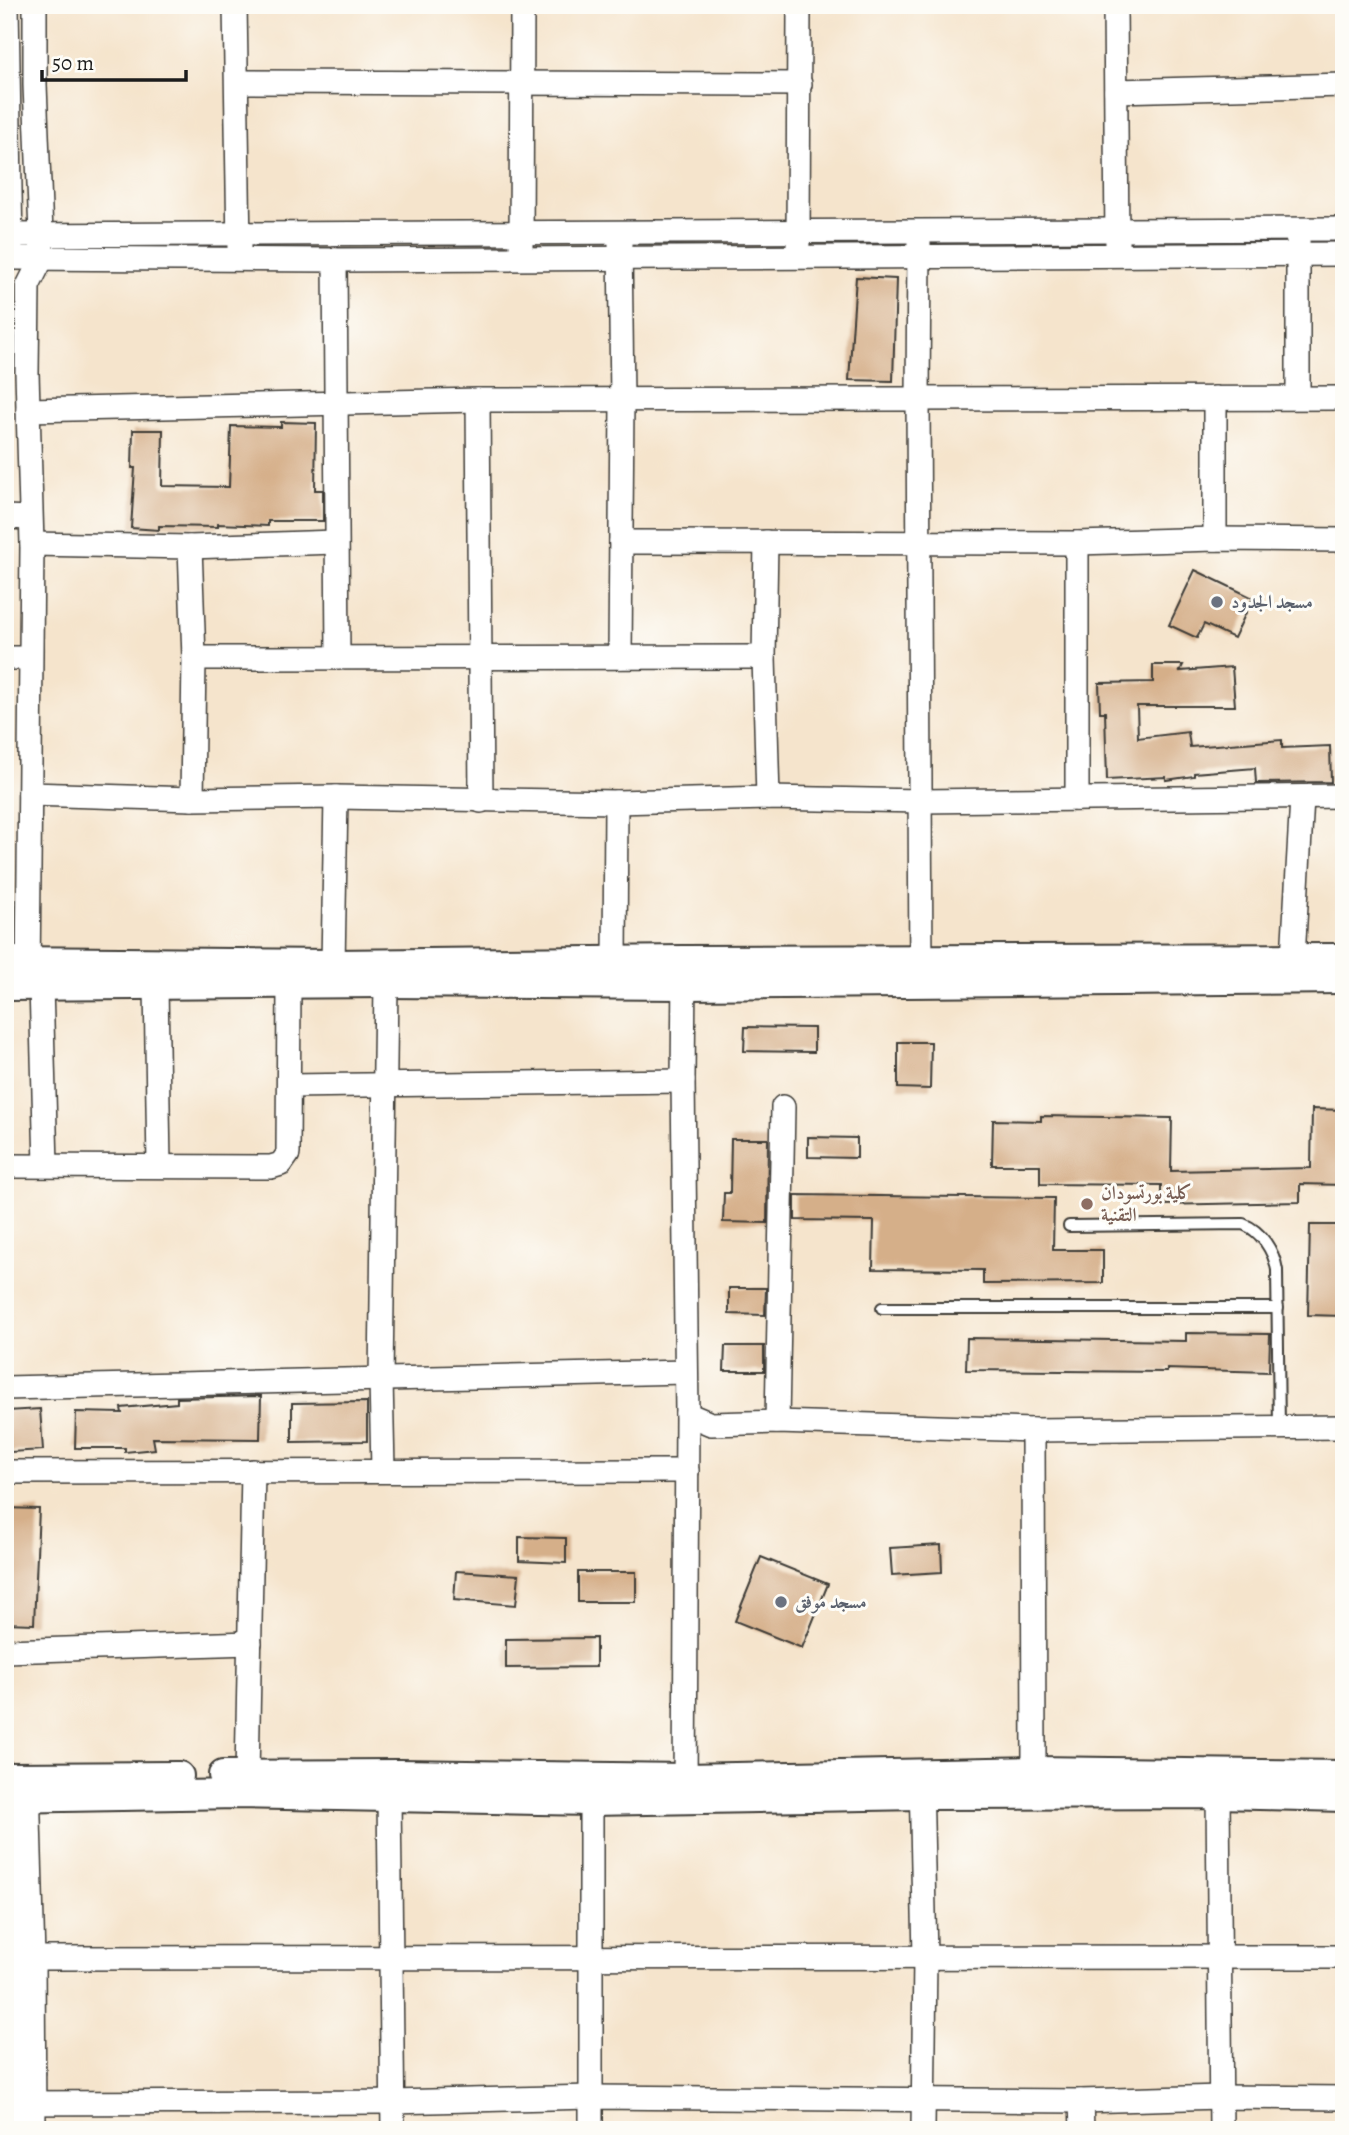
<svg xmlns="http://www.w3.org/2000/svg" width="1349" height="2135" font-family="Alegreya,Amiri,serif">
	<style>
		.building { fill: #d5af89 }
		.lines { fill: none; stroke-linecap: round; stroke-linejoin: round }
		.service-casing { stroke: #3d3a36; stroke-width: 14 }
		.minor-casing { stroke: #3d3a36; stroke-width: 26 }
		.tertiary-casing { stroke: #3d3a36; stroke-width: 32 }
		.service { stroke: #fff; stroke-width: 10 }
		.minor { stroke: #fff; stroke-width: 23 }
		.tertiary { stroke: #fff; stroke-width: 28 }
		.worship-dot { fill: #6b7280; stroke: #fdfcf7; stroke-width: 2.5 }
		.education-dot { fill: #8d6e63; stroke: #fdfcf7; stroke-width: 2.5 }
		.labels { text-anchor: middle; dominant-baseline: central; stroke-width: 6; stroke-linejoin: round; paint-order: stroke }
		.worship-label { font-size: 19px; font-weight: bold; fill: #5b616d; stroke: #fdfcf7; text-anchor: start }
		.education-label { font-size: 19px; font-weight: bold; fill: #785e54; stroke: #fdfcf7; text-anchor: start }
	</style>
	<rect width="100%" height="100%" fill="#fdfcf7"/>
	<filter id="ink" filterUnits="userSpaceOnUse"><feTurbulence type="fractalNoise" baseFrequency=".0143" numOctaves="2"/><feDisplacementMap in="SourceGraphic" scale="14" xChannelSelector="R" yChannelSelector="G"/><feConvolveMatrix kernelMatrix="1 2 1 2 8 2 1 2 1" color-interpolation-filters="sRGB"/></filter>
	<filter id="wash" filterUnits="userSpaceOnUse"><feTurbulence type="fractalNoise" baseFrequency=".00686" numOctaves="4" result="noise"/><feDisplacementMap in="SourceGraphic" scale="28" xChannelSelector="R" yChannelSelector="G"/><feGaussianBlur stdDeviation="1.57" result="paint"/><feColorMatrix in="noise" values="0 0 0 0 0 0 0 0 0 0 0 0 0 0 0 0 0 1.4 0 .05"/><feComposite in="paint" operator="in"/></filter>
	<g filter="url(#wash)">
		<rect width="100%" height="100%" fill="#f5e4cc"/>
		<g id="blocks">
			<g class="building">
				<polygon points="856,277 896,279 893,381 849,380"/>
				<polygon points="281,422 316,423 315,490 323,490 323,521 268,521 268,526 218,524 218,527 159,526 159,530 131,528 135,468 132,468 133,430 163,430 162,486 229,487 231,426 281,427"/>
				<polygon points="1195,570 1253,598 1234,638 1204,624 1197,638 1169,625"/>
				<polygon points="1153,665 1183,665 1180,671 1232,667 1235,706 1137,706 1138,738 1188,732 1190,747 1282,740 1282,748 1330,746 1331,782 1256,783 1255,768 1194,773 1194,776 1166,780 1166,777 1107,780 1105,712 1100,712 1099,683 1153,682"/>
				<polygon points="745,1027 814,1028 814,1052 744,1051"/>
				<polygon points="898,1042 931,1042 930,1089 898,1088"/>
				<polygon points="1312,1109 1344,1110 1344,1185 1300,1184 1300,1202 1161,1205 1161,1185 1040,1184 1040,1165 992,1165 993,1120 1041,1121 1041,1116 1172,1118 1171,1171 1311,1168"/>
				<polygon points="808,1137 857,1138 857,1158 808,1157"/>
				<polygon points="731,1139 768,1139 767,1223 723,1222 724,1193 730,1193"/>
				<polygon points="795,1195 1054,1198 1053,1250 1103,1250 1103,1283 983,1284 983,1270 873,1269 874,1221 795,1220"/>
				<polygon points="1310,1225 1344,1225 1344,1316 1308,1315"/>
				<polygon points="729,1288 766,1288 765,1315 729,1314"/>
				<polygon points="1186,1333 1270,1334 1269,1372 1167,1369 1167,1372 966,1370 967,1338 1186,1341"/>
				<polygon points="725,1346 764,1346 764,1371 724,1371"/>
				<polygon points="261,1396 260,1439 153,1438 155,1449 125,1452 125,1448 75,1448 76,1412 122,1413 121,1408 177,1403 177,1398"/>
				<polygon points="367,1402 367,1441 292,1442 292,1403"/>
				<polygon points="40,1409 43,1450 10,1452 7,1411"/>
				<polygon points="5,1508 39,1509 34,1624 5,1623"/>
				<polygon points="519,1537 566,1538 566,1563 519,1561"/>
				<polygon points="941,1545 942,1572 892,1575 890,1548"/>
				<polygon points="761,1557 828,1584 802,1648 735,1621"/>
				<polygon points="456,1571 519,1575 516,1605 454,1600"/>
				<rect x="578" y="1572" width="58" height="30"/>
				<polygon points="596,1638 596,1667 506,1668 506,1639"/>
			</g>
		</g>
	</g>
	<g filter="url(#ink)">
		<use href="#blocks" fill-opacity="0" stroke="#3d3a36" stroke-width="2"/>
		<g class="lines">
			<defs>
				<g id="service">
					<path d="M1069,1226L1243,1224C1261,1231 1274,1251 1277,1270L1279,1429"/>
					<polyline points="882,1308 1278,1308"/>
				</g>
				<g id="minor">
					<polyline points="7,5 11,251"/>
					<polyline points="235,5 239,247"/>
					<polyline points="1115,5 1117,244"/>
					<polyline points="237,82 800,84"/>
					<polyline points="1116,91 1344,85"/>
					<polyline points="11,235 1344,229"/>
					<polyline points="919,243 918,400 921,975"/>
					<polyline points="620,244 622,399 620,657"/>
					<polyline points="798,244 799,5"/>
					<polyline points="521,247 522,5"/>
					<polyline points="12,258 335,260 1344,254"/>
					<polyline points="335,260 338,658"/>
					<polyline points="1298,397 1298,239"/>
					<polyline points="1215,398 1215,539"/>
					<polyline points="478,400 481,801"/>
					<polyline points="28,410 478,400 1344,398"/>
					<polyline points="5,517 30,518"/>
					<polyline points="621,542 1077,543 1215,539 1344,540"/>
					<polyline points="766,542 764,657 768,798"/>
					<polyline points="1077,543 1077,799"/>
					<polyline points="32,544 190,547 336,542"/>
					<polyline points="190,547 194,658 192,799"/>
					<polyline points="5,658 30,658"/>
					<polyline points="194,658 764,657"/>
					<polyline points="30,794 192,799 336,797 616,802 768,798 921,801 1344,796"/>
					<polyline points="1293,958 1302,798"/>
					<polyline points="615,961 616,802"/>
					<polyline points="333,964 336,797"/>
					<polyline points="684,970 683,1081 687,1414 685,1793"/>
					<polyline points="28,979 32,544 27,373 28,286 42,258 35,85 35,5"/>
					<polyline points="41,986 46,1165"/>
					<polyline points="156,986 159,1165"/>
					<polyline points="289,1086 683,1081"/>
					<polyline points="5,1166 271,1167 281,1164 288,1154 289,984"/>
					<polyline points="5,1388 686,1372"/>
					<polyline points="687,1414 711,1424 777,1422 1033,1430 1344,1427"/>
					<polyline points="777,1422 783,1107"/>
					<polyline points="1033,1430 1034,1771"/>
					<polyline points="383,1470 381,1380 386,983"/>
					<polyline points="5,1472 687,1471"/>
					<polyline points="5,1651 250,1643"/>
					<polyline points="247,1775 253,1471"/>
					<polyline points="921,1779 925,1957 923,2130"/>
					<polyline points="7,1780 15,2130"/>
					<polyline points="28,1783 33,1958 34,2130"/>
					<polyline points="1218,1794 1221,2130"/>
					<polyline points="389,1797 393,2130"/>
					<polyline points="33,1958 1344,1957"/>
					<polyline points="1081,2101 1082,2130"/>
					<polyline points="5,2103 393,2102 591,2097 1081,2101 1221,2097 1344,2098"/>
					<polyline points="591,2130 591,1801"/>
				</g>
				<g id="tertiary">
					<polyline points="5,961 333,964 684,960 1344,958"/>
					<polyline points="5,986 386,983 684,985 1344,979"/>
					<polyline points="223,1775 399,1774 686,1778 1034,1771 1344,1775"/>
					<polyline points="5,1777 179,1776"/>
					<polyline points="5,1798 238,1794 591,1801 921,1795 1218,1794 1344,1797"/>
				</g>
			</defs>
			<use href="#service" class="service-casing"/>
			<use href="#minor" class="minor-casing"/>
			<use href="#tertiary" class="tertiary-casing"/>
			<use href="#service" class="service"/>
			<use href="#minor" class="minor"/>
			<use href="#tertiary" class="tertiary"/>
		</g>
	</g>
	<g class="worship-dot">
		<circle cx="1217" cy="602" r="7"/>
		<circle cx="781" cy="1602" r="7"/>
	</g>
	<circle class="education-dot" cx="1087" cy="1204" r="7"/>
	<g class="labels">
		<g class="worship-label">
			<text x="1231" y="602">مسجد الجدود</text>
			<text x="795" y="1602">مسجد موفق</text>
		</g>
		<g class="education-label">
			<text x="1101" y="1193">كلية بورتسودان<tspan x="1101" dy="22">التقنية</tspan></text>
		</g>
	</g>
	<rect width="1349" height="2135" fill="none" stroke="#fdfcf7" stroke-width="28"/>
	<path d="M42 70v10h144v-10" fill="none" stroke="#1c1c1c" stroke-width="3.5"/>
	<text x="52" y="70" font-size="21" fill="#1c1c1c" stroke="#fdfcf7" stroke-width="5" paint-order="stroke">50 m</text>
</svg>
